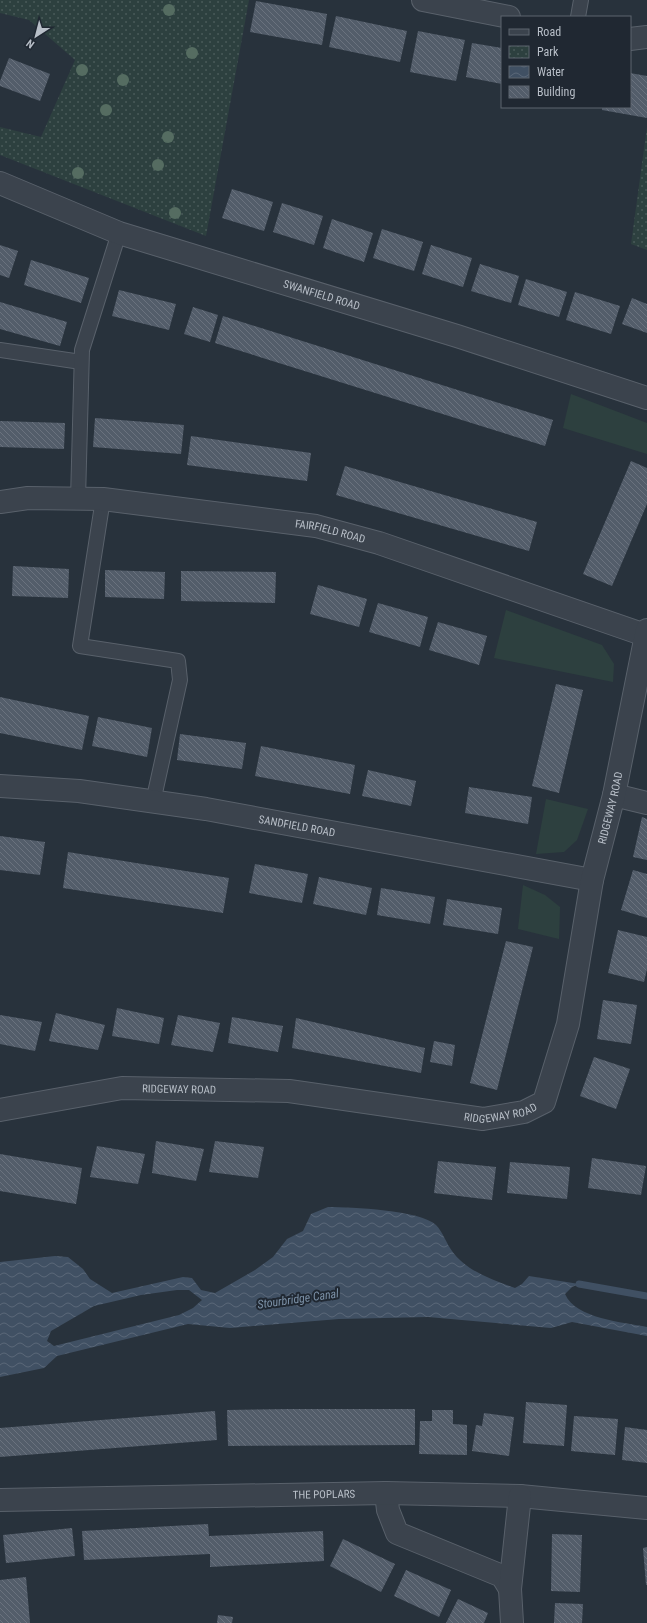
<svg xmlns="http://www.w3.org/2000/svg" width="647" height="1623" font-family="'Roboto Condensed',sans-serif">
	<style>
		.grass { fill: #2d403f }
		.park { fill: url(#park-dots) }
		.water { fill: url(#water-waves); fill-rule: evenodd }
		.lines { fill: none; stroke-linecap: round; stroke-linejoin: round }
		.stream { stroke: #405063; stroke-width: 7 }
		.building { fill: url(#building-back-hatch) }
		.lane-casing { stroke: #59616b; stroke-width: 16 }
		.street-casing { stroke: #59616b; stroke-width: 24 }
		.lane { stroke: #3b434d; stroke-width: 14 }
		.street { stroke: #3b434d; stroke-width: 22 }
		.tree { fill: #556c61 }
		.labels { text-anchor: middle; dominant-baseline: central; stroke-width: 4; stroke-linejoin: round; paint-order: stroke }
		.street-label { font-size: 11px; fill: #b8bfc8; stroke: #202832 }
		.water-label { font-size: 12px; font-style: italic; fill: #7c91a7; stroke: #202832 }
	</style>
	<defs>
		<pattern id="park-dots" width="8" height="8" patternUnits="userSpaceOnUse"><rect width="8" height="8" fill="#2d403f"/><path d="M2 2h.1M6 6h.1" fill="none" stroke="#495a59" stroke-width="1.8" stroke-linecap="round"/></pattern>
		<pattern id="water-waves" width="16" height="10" patternUnits="userSpaceOnUse"><rect width="16" height="10" fill="#405063"/><path d="M0 5q4-4 8 0t8 0" fill="none" stroke="#5a6778"/></pattern>
		<pattern id="building-back-hatch" width="6" height="6" patternUnits="userSpaceOnUse"><rect width="6" height="6" fill="#535d6a"/><path d="M-1 5l2 2M0 0l6 6M5-1l2 2" fill="none" stroke="#6a727e"/></pattern>
	</defs>
	<rect width="100%" height="100%" fill="#28323c"/>
	<g class="grass">
		<polygon points="571,394 647,423 647,454 563,428"/>
		<polygon points="506,610 602,645 614,664 613,682 494,658"/>
		<polygon points="546,799 588,809 577,840 564,852 536,854"/>
		<polygon points="523,885 545,895 560,907 559,939 518,929"/>
	</g>
	<g class="park">
		<polygon points="0,0 249,0 206,236 0,155 0,127 41,137 75,60 29,20 0,13"/>
		<polygon points="647,127 647,250 631,244"/>
	</g>
	<path class="water" d="M328,1207C351,1207 420,1210 436,1225C443,1232 446,1243 452,1251C466,1271 493,1280 515,1288L522,1284L529,1276L579,1284L572,1287L565,1294C576,1319 623,1322 647,1327V1336L572,1322L551,1328L428,1317L339,1319L230,1328L188,1324L57,1356L44,1368L0,1377V1262L55,1256L68,1257L83,1269L90,1279L112,1293L183,1277L192,1278L201,1290L215,1293L255,1270L273,1257L287,1239L303,1231L311,1214ZM177,1290H189L202,1300L193,1308L179,1315L54,1346L47,1341L51,1331L94,1306L141,1295Z"/>
	<g class="lines">
		<polyline class="stream" points="579,1284 647,1296"/>
	</g>
	<g class="building">
		<polygon points="256,1 327,14 322,45 250,32"/>
		<polygon points="336,16 407,31 400,62 329,47"/>
		<polygon points="418,31 465,40 456,81 410,72"/>
		<polygon points="472,43 502,48 502,84 466,77"/>
		<polygon points="9,58 50,74 40,101 0,86 0,81"/>
		<polygon points="630,73 647,76 647,118 602,110 602,107 630,107"/>
		<polygon points="232,189 273,202 264,231 222,218"/>
		<polygon points="282,203 323,216 314,245 273,232"/>
		<polygon points="332,219 373,233 364,262 323,248"/>
		<polygon points="382,229 423,242 414,271 373,258"/>
		<polygon points="0,245 18,251 9,278 0,275"/>
		<polygon points="431,245 472,258 463,287 422,274"/>
		<polygon points="31,260 89,278 81,303 24,285"/>
		<polygon points="480,264 519,276 511,303 471,291"/>
		<polygon points="526,279 567,292 559,317 518,305"/>
		<polygon points="119,290 176,304 169,330 112,316"/>
		<polygon points="575,292 620,306 611,334 566,320"/>
		<polygon points="632,298 647,304 647,333 622,324"/>
		<polygon points="0,302 67,322 60,346 0,329"/>
		<polygon points="193,307 218,315 210,342 184,334"/>
		<polygon points="223,316 553,420 545,446 215,343"/>
		<polygon points="95,418 184,425 181,454 93,447"/>
		<polygon points="0,421 65,423 64,449 0,447"/>
		<polygon points="191,436 311,453 307,481 187,465"/>
		<polygon points="631,461 647,468 647,504 612,586 583,574"/>
		<polygon points="345,466 537,522 529,551 336,495"/>
		<polygon points="13,566 69,569 68,598 12,596"/>
		<polygon points="105,570 165,572 164,599 105,597"/>
		<polygon points="181,571 276,572 275,603 181,601"/>
		<polygon points="318,585 367,599 359,627 310,614"/>
		<polygon points="378,603 428,617 420,647 369,632"/>
		<polygon points="438,622 487,636 479,665 429,650"/>
		<polygon points="556,684 583,690 559,793 532,786"/>
		<polygon points="0,697 89,716 82,750 0,733"/>
		<polygon points="98,717 152,728 147,757 92,746"/>
		<polygon points="180,734 246,743 242,769 177,760"/>
		<polygon points="261,746 355,765 350,794 255,776"/>
		<polygon points="368,770 416,781 411,806 362,796"/>
		<polygon points="469,787 532,797 528,824 465,813"/>
		<polygon points="642,817 647,819 647,860 633,857"/>
		<polygon points="0,836 45,842 40,875 0,870"/>
		<polygon points="68,852 229,878 223,913 63,888"/>
		<polygon points="255,864 308,874 302,903 249,893"/>
		<polygon points="633,870 647,874 647,918 621,910"/>
		<polygon points="319,877 372,888 366,915 313,904"/>
		<polygon points="381,888 435,897 430,924 377,915"/>
		<polygon points="447,899 502,908 498,934 443,925"/>
		<polygon points="618,930 647,937 647,969 644,982 608,973"/>
		<polygon points="506,941 533,947 497,1090 470,1083"/>
		<polygon points="603,1000 637,1005 631,1044 597,1039"/>
		<polygon points="117,1008 164,1018 159,1044 112,1036"/>
		<polygon points="56,1013 105,1025 98,1050 49,1041"/>
		<polygon points="0,1015 42,1022 35,1051 0,1044"/>
		<polygon points="178,1015 220,1023 213,1052 171,1045"/>
		<polygon points="232,1017 283,1026 278,1052 228,1043"/>
		<polygon points="296,1018 425,1048 421,1073 292,1048"/>
		<polygon points="434,1041 455,1045 452,1066 430,1062"/>
		<polygon points="594,1057 630,1069 616,1109 580,1096"/>
		<polygon points="156,1141 204,1149 196,1181 152,1173"/>
		<polygon points="215,1141 264,1147 258,1178 209,1172"/>
		<polygon points="97,1146 145,1154 138,1184 90,1177"/>
		<polygon points="0,1154 82,1168 76,1204 0,1191"/>
		<polygon points="592,1158 646,1166 641,1195 588,1188"/>
		<polygon points="438,1161 496,1167 492,1200 434,1193"/>
		<polygon points="510,1162 570,1167 567,1199 507,1193"/>
		<polygon points="526,1402 567,1405 564,1446 523,1443"/>
		<polygon points="289,1409 415,1409 415,1445 228,1446 227,1410"/>
		<polygon points="432,1410 453,1410 453,1424 467,1425 467,1455 419,1454 420,1421 432,1421"/>
		<polygon points="215,1411 217,1440 0,1457 0,1428"/>
		<polygon points="484,1413 514,1417 509,1456 472,1451 476,1425 482,1426"/>
		<polygon points="574,1416 618,1419 615,1455 571,1451"/>
		<polygon points="625,1427 647,1430 647,1463 622,1460"/>
		<polygon points="208,1524 209,1536 323,1531 324,1561 210,1567 210,1554 84,1560 82,1531"/>
		<polygon points="72,1528 75,1556 6,1563 3,1535"/>
		<polygon points="552,1534 582,1535 580,1592 551,1591"/>
		<polygon points="343,1539 395,1564 381,1592 330,1566"/>
		<polygon points="647,1547 647,1585 646,1585 643,1548"/>
		<polygon points="406,1570 451,1590 439,1617 394,1596"/>
		<polygon points="26,1577 30,1623 0,1623 0,1580"/>
		<polygon points="458,1599 488,1613 484,1623 446,1623"/>
		<polygon points="555,1603 583,1604 582,1623 554,1623"/>
		<polygon points="218,1615 233,1617 232,1623 217,1623"/>
	</g>
	<g class="lines">
		<defs>
			<g id="lane">
				<polyline points="578,17 581,0"/>
				<polyline points="0,350 81,362"/>
				<polyline points="78,499 82,350 119,233"/>
				<polyline points="103,499 80,646 178,661 180,680 153,802"/>
			</g>
			<g id="street">
				<polyline points="423,0 509,17"/>
				<polyline points="630,39 647,37"/>
				<path id="s1" d="M0,183L119,233L457,336L647,398"/>
				<path id="s2" d="M0,502L28,498L103,499L316,526L379,543L645,635"/>
				<path id="s3" d="M0,786L79,791L206,809L592,880"/>
				<polyline points="614,795 647,803"/>
				<path id="s4" d="M0,1110L122,1088L289,1091L483,1119L524,1112L544,1102L568,1024L592,880L614,795L647,630"/>
				<polyline points="386,1493 388,1510 397,1533 502,1576 510,1589"/>
				<path id="s5" d="M0,1500L386,1493L520,1496L647,1508"/>
				<polyline points="512,1623 510,1589 520,1496"/>
			</g>
		</defs>
		<use href="#lane" class="lane-casing"/>
		<use href="#street" class="street-casing"/>
		<use href="#lane" class="lane"/>
		<use href="#street" class="street"/>
	</g>
	<g class="tree">
		<circle cx="169" cy="10" r="6"/>
		<circle cx="192" cy="53" r="6"/>
		<circle cx="82" cy="70" r="6"/>
		<circle cx="123" cy="80" r="6"/>
		<circle cx="106" cy="110" r="6"/>
		<circle cx="168" cy="137" r="6"/>
		<circle cx="158" cy="165" r="6"/>
		<circle cx="78" cy="173" r="6"/>
		<circle cx="175" cy="213" r="6"/>
	</g>
	<g class="labels">
		<g class="street-label">
			<text stroke="none"><textPath href="#s1" startOffset="341">SWANFIELD ROAD</textPath></text>
			<text stroke="none"><textPath href="#s2" startOffset="333">FAIRFIELD ROAD</textPath></text>
			<text stroke="none"><textPath href="#s4" startOffset="853">RIDGEWAY ROAD</textPath></text>
			<text stroke="none"><textPath href="#s3" startOffset="300">SANDFIELD ROAD</textPath></text>
			<text stroke="none"><textPath href="#s4" startOffset="181">RIDGEWAY ROAD</textPath></text>
			<text stroke="none"><textPath href="#s4" startOffset="505">RIDGEWAY ROAD</textPath></text>
			<text stroke="none"><textPath href="#s5" startOffset="324">THE POPLARS</textPath></text>
		</g>
		<g class="water-label">
			<text transform="translate(298 1299) rotate(-8)">Stourbridge Canal</text>
		</g>
	</g>
	<rect x="501" y="16" width="130" height="92" fill="#202832" stroke="#5d646e"/>
	<rect x="509" y="29" width="20" height="6" fill="#3b434d" stroke="#5d646e"/>
	<text x="537" y="36" font-size="12" fill="#b8bfc8">Road</text>
	<rect x="509" y="46" width="20" height="12" fill="url(#park-dots)" stroke="#5d646e"/>
	<text x="537" y="56" font-size="12" fill="#b8bfc8">Park</text>
	<rect x="509" y="66" width="20" height="12" fill="url(#water-waves)" stroke="#5d646e"/>
	<text x="537" y="76" font-size="12" fill="#b8bfc8">Water</text>
	<rect x="509" y="86" width="20" height="12" fill="url(#building-back-hatch)" stroke="#5d646e"/>
	<text x="537" y="96" font-size="12" fill="#b8bfc8">Building</text>
	<g transform="translate(36 36) rotate(216)" stroke="#202832" stroke-width="3" paint-order="stroke">
	<path d="M0-3L7 15L0 10L-7 15Z" fill="#b8bfc8"/>
	<text y="-6" font-size="11" font-weight="bold" text-anchor="middle" fill="#b8bfc8">N</text>
	</g>
</svg>
